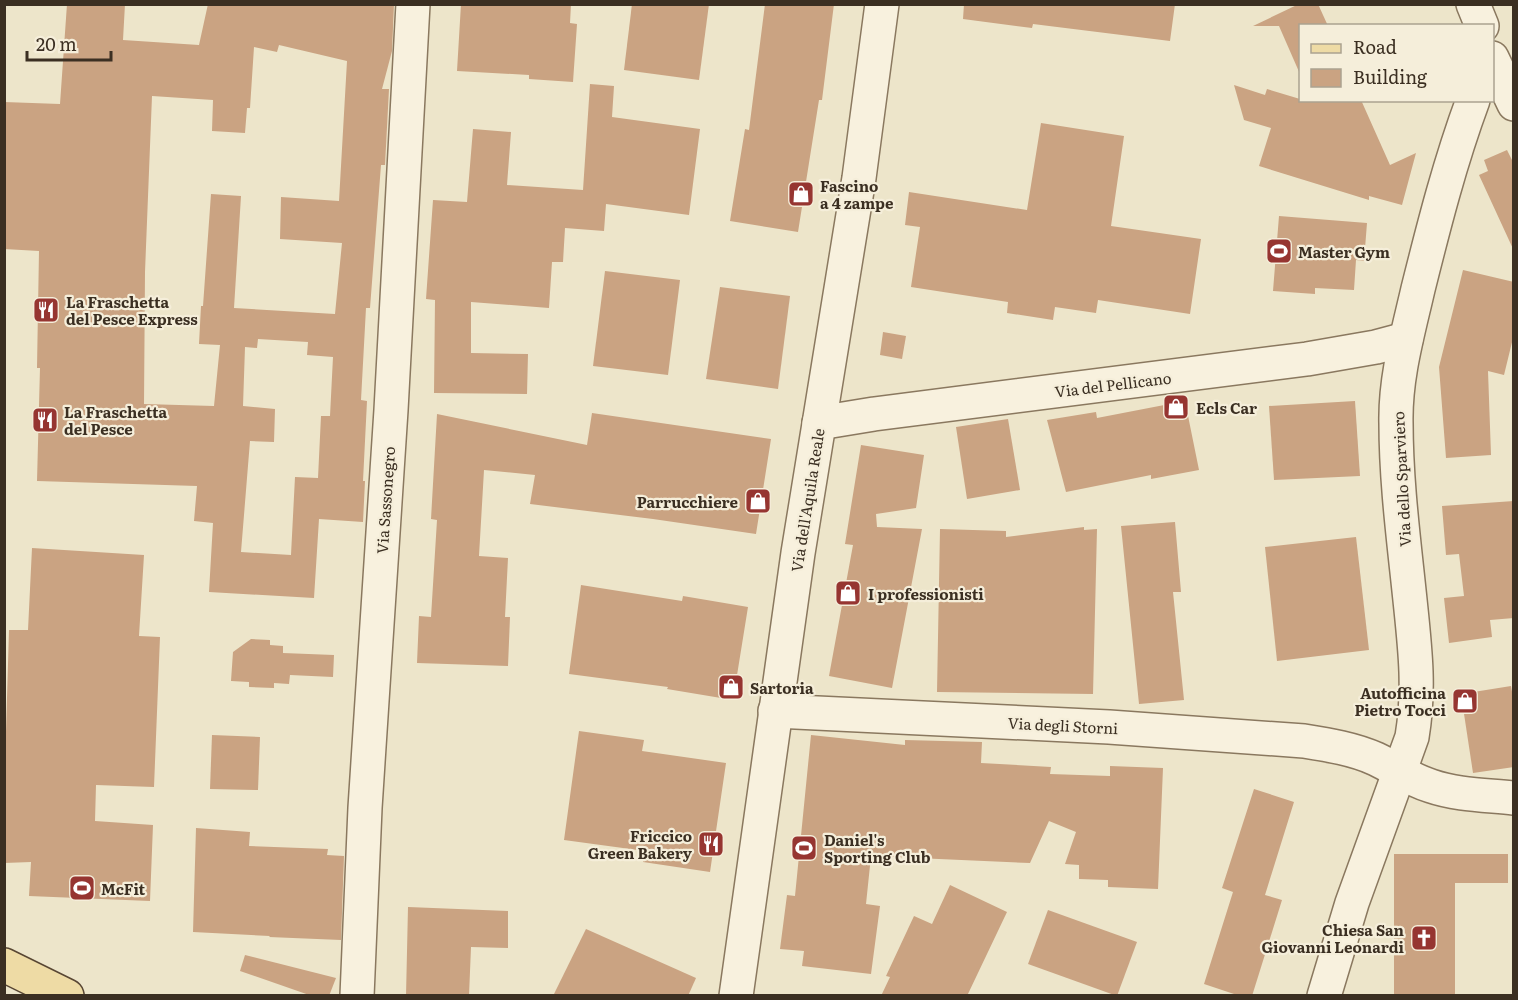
<svg xmlns="http://www.w3.org/2000/svg" width="1518" height="1000" font-family="Literata,serif">
	<style>
		.building { fill: #caa382; fill-rule: evenodd }
		.lines { fill: none; stroke-linecap: round; stroke-linejoin: round }
		.minor-casing { stroke: #8a785f; stroke-width: 36 }
		.major-casing { stroke: #584633; stroke-width: 36 }
		.minor { stroke: #f8f1de; stroke-width: 33 }
		.major { stroke: #eedba5; stroke-width: 33 }
		.labels { text-anchor: middle; dominant-baseline: central; stroke-width: 4.5; stroke-linejoin: round; paint-order: stroke }
		.poi-label { font-size: 15px; font-weight: bold; fill: #3b2f22; stroke: #f5eeda; text-anchor: start }
		.street-label { font-size: 15px; fill: #3b2f22; stroke: #f5eeda }
	</style>
	<rect width="100%" height="100%" fill="#ede5ca"/>
	<g class="building">
		<path d="M67,4H125L123,40L199,45L208,4H394L392,51L382,89H389L385,165H381L370,308H366L361,400L367,401L363,481H365L363,522L319,519L314,598L209,592L213,523L194,521L197,486L37,481L40,368H37L39,251L4,249V102L60,104ZM279,45L347,61L339,201L281,197L280,239L342,243L335,314L234,308L241,196L211,194L203,306H201L199,344L220,345L214,406L144,404L145,272L152,96L213,100L212,131L245,133L247,108H250L254,47L277,52ZM258,339L308,342L307,355L333,357L330,416H321L318,478L295,477L291,555L241,552L250,441L274,442L275,409L243,406L245,347L257,348Z"/>
		<polygon points="461,4 571,4 570,23 577,24 573,82 529,79 529,75 457,71"/>
		<polygon points="632,4 709,4 699,80 624,70"/>
		<polygon points="765,4 834,4 822,100 819,100 798,232 730,221 745,129 749,130"/>
		<polygon points="964,4 1175,4 1170,41 1033,24 1032,28 963,19"/>
		<polygon points="1299,4 1318,4 1328,26 1300,26 1300,74 1279,26 1253,26"/>
		<polygon points="590,84 614,86 612,117 700,129 689,215 606,204 604,231 565,228 563,262 552,262 549,308 471,302 471,353 528,354 527,394 434,393 435,300 426,299 433,200 467,202 473,129 511,132 507,185 583,190"/>
		<polygon points="1234,85 1265,95 1267,89 1300,99 1300,100 1313,102 1312,100 1361,100 1390,165 1416,153 1402,205 1369,196 1369,200 1259,166 1271,128 1244,120"/>
		<polygon points="1041,123 1124,136 1111,226 1201,239 1190,314 1098,300 1096,313 1055,307 1053,320 1007,313 1008,302 911,287 920,227 905,225 909,192 1027,210"/>
		<polygon points="1507,150 1514,164 1514,251 1479,175 1488,171 1484,160"/>
		<polygon points="1279,216 1367,223 1364,261 1356,260 1354,290 1315,288 1315,294 1273,291"/>
		<polygon points="1463,270 1514,282 1514,334 1504,375 1488,371 1491,455 1446,458 1439,367"/>
		<polygon points="605,271 680,280 668,375 593,366"/>
		<polygon points="720,287 790,296 778,389 706,379"/>
		<polygon points="883,332 906,336 902,359 880,355"/>
		<polygon points="1185,401 1199,470 1151,479 1151,475 1066,492 1047,420 1096,412 1097,418"/>
		<polygon points="1355,401 1360,476 1274,480 1269,406"/>
		<polygon points="592,413 771,439 756,534 653,519 530,504 535,475 484,470 479,556 508,558 505,617 510,617 508,666 417,663 419,616 431,617 437,520 431,519 437,414 587,445"/>
		<polygon points="1008,419 1020,490 967,499 956,427"/>
		<polygon points="861,445 924,455 916,508 876,514 877,527 922,529 892,688 829,676 853,545 845,544"/>
		<polygon points="1514,501 1514,618 1490,620 1492,637 1449,643 1444,598 1464,596 1459,554 1446,555 1442,506"/>
		<polygon points="1175,522 1181,592 1173,592 1184,700 1139,704 1121,526"/>
		<polygon points="1084,527 1084,530 1097,529 1093,694 937,692 940,529 1006,531 1006,537"/>
		<polygon points="1356,537 1369,650 1277,661 1265,547"/>
		<polygon points="32,548 144,555 139,636 160,637 154,787 96,785 95,821 153,825 150,901 29,896 31,862 4,863 4,800 9,630 28,630"/>
		<polygon points="581,585 682,601 683,596 748,607 733,700 667,689 668,687 569,674"/>
		<polygon points="251,639 270,640 270,645 283,646 283,653 334,655 333,677 290,675 289,684 274,683 274,688 249,687 249,682 231,681 233,652"/>
		<polygon points="1511,686 1514,703 1514,767 1473,773 1461,694"/>
		<polygon points="579,731 644,740 642,751 726,763 710,872 643,862 645,851 564,840"/>
		<polygon points="212,735 260,737 258,790 210,789"/>
		<polygon points="811,735 905,745 905,740 982,742 981,763 1051,767 1050,774 1110,776 1110,766 1163,768 1158,889 1108,887 1108,880 1079,879 1079,865 1065,864 1076,832 1049,821 1030,863 871,856 866,904 880,906 871,974 802,966 804,951 780,949 787,895 795,896"/>
		<polygon points="1254,789 1294,802 1265,895 1282,900 1252,996 1240,996 1204,984 1233,892 1222,888"/>
		<polygon points="196,828 250,832 249,846 328,849 327,855 344,856 341,940 269,937 270,936 193,932"/>
		<polygon points="1394,854 1508,854 1508,883 1455,883 1455,994 1394,994"/>
		<polygon points="950,885 1007,912 967,996 881,996 890,977 886,976 914,916 932,924"/>
		<polygon points="408,907 508,911 508,948 471,947 469,996 406,996"/>
		<polygon points="1048,910 1137,942 1117,996 1028,964"/>
		<polygon points="586,929 696,978 688,996 553,996"/>
		<polygon points="245,955 336,978 329,996 312,996 240,971"/>
	</g>
	<g class="lines">
		<defs>
			<g id="minor">
				<polyline points="1473,4 1482,26"/>
				<polyline points="1492,58 1514,104"/>
				<polyline points="819,423 874,414 1307,359 1376,347 1406,339"/>
				<path d="M775,711L1109,727L1304,741C1329,745 1354,749 1376,759C1395,768 1411,780 1431,786C1457,795 1486,795 1514,798"/>
				<polyline points="357,996 365,808 391,410 413,4"/>
				<polyline points="736,996 798,553 859,178 882,4"/>
				<path d="M1324,996L1352,903L1412,737C1420,689 1415,648 1410,600C1404,542 1396,482 1396,423C1395,377 1408,333 1418,289C1434,225 1450,162 1473,100"/>
			</g>
			<polyline id="major" points="4,965 67,996"/>
		</defs>
		<use href="#minor" class="minor-casing"/>
		<use href="#major" class="major-casing"/>
		<use href="#minor" class="minor"/>
		<use href="#major" class="major"/>
	</g>
	<defs>
		<symbol id="shop-square" viewBox="-11 -11 22 22"><rect x="-9" y="-9" width="18" height="18" rx="4" fill="#963531" stroke="#f5eeda"/><path d="M-5-2.5h2.3a2.7 3.5 0 0 1 5.4 0H5L5.5 6h-11ZM-1.5-2.5h3a1.5 2.3 0 0 0-3 0Z" fill="#fff"/></symbol>
		<symbol id="stadium-square" viewBox="-11 -11 22 22"><rect x="-9" y="-9" width="18" height="18" rx="4" fill="#963531" stroke="#f5eeda"/><path d="M0-5a6.5 5 0 1 0 0 10a6.5 5 0 1 0 0-10ZM-3.5-1.8h7v3.6h-7Z" fill="#fff"/></symbol>
		<symbol id="restaurant-square" viewBox="-11 -11 22 22"><rect x="-9" y="-9" width="18" height="18" rx="4" fill="#963531" stroke="#f5eeda"/><path d="M-5-6h1v4h1v-4h1v4h1v-4h1v5L-1.5 .5V6h-2V.5L-5-1ZM5-6V6H3V1.5H1.5Q1.5-4 5-6Z" fill="#fff"/></symbol>
		<symbol id="church-square" viewBox="-11 -11 22 22"><rect x="-9" y="-9" width="18" height="18" rx="4" fill="#963531" stroke="#f5eeda"/><path d="M-1.2-6h2.4v3.5h3.3v2.4h-3.3V6h-2.4V-.1h-3.3v-2.4h3.3Z" fill="#fff"/></symbol>
	</defs>
	<g fill-rule="evenodd">
		<use href="#shop-square" x="786" y="179" width="30" height="30"/>
		<use href="#stadium-square" x="1264" y="236" width="30" height="30"/>
		<use href="#restaurant-square" x="31" y="295" width="30" height="30"/>
		<use href="#shop-square" x="1161" y="392" width="30" height="30"/>
		<use href="#restaurant-square" x="30" y="405" width="30" height="30"/>
		<use href="#shop-square" x="743" y="486" width="30" height="30"/>
		<use href="#shop-square" x="833" y="578" width="30" height="30"/>
		<use href="#shop-square" x="716" y="672" width="30" height="30"/>
		<use href="#shop-square" x="1450" y="686" width="30" height="30"/>
		<use href="#restaurant-square" x="696" y="829" width="30" height="30"/>
		<use href="#stadium-square" x="789" y="833" width="30" height="30"/>
		<use href="#stadium-square" x="67" y="873" width="30" height="30"/>
		<use href="#church-square" x="1409" y="923" width="30" height="30"/>
	</g>
	<g class="labels">
		<g class="poi-label">
			<text x="820" y="185">Fascino<tspan x="820" dy="17">a 4 zampe</tspan></text>
			<text x="1298" y="251">Master Gym</text>
			<text x="66" y="301">La Fraschetta<tspan x="66" dy="17">del Pesce Express</tspan></text>
			<text x="1196" y="407">Ecls Car</text>
			<text x="64" y="411">La Fraschetta<tspan x="64" dy="17">del Pesce</tspan></text>
			<text x="738" y="501" text-anchor="end">Parrucchiere</text>
			<text x="868" y="593">I professionisti</text>
			<text x="750" y="687">Sartoria</text>
			<text x="1446" y="692" text-anchor="end">Autofficina<tspan x="1446" dy="17">Pietro Tocci</tspan></text>
			<text x="692" y="835" text-anchor="end">Friccico<tspan x="692" dy="17">Green Bakery</tspan></text>
			<text x="824" y="839">Daniel's<tspan x="824" dy="17">Sporting Club</tspan></text>
			<text x="101" y="888">McFit</text>
			<text x="1404" y="929" text-anchor="end">Chiesa San<tspan x="1404" dy="17">Giovanni Leonardi</tspan></text>
		</g>
		<g class="street-label">
			<text transform="translate(1113 384) rotate(-7)">Via del Pellicano</text>
			<text transform="translate(1401 479) rotate(-93)">Via dello Sparviero</text>
			<text transform="translate(385 500) rotate(-86)">Via Sassonegro</text>
			<text transform="translate(807 500) rotate(-81)">Via dell'Aquila Reale</text>
			<text transform="translate(1063 725) rotate(3)">Via degli Storni</text>
		</g>
	</g>
	<rect width="1518" height="1000" fill="none" stroke="#3b2f22" stroke-width="12"/>
	<rect x="1299" y="24" width="195" height="78" fill="#f5eeda" stroke="#aba290" stroke-width="1.5"/>
	<rect x="1311" y="44" width="30" height="9" fill="#eedba5" stroke="#aba290" stroke-width="1.5"/>
	<text x="1353" y="54" font-size="18" fill="#3b2f22">Road</text>
	<rect x="1311" y="69" width="30" height="18" fill="#caa382" stroke="#aba290" stroke-width="1.5"/>
	<text x="1353" y="84" font-size="18" fill="#3b2f22">Building</text>
	<path d="M27 51v9h84v-9" fill="none" stroke="#3b2f22" stroke-width="3"/>
	<text x="36" y="51" font-size="18" fill="#3b2f22" stroke="#f5eeda" stroke-width="4.5" paint-order="stroke">20 m</text>
</svg>
